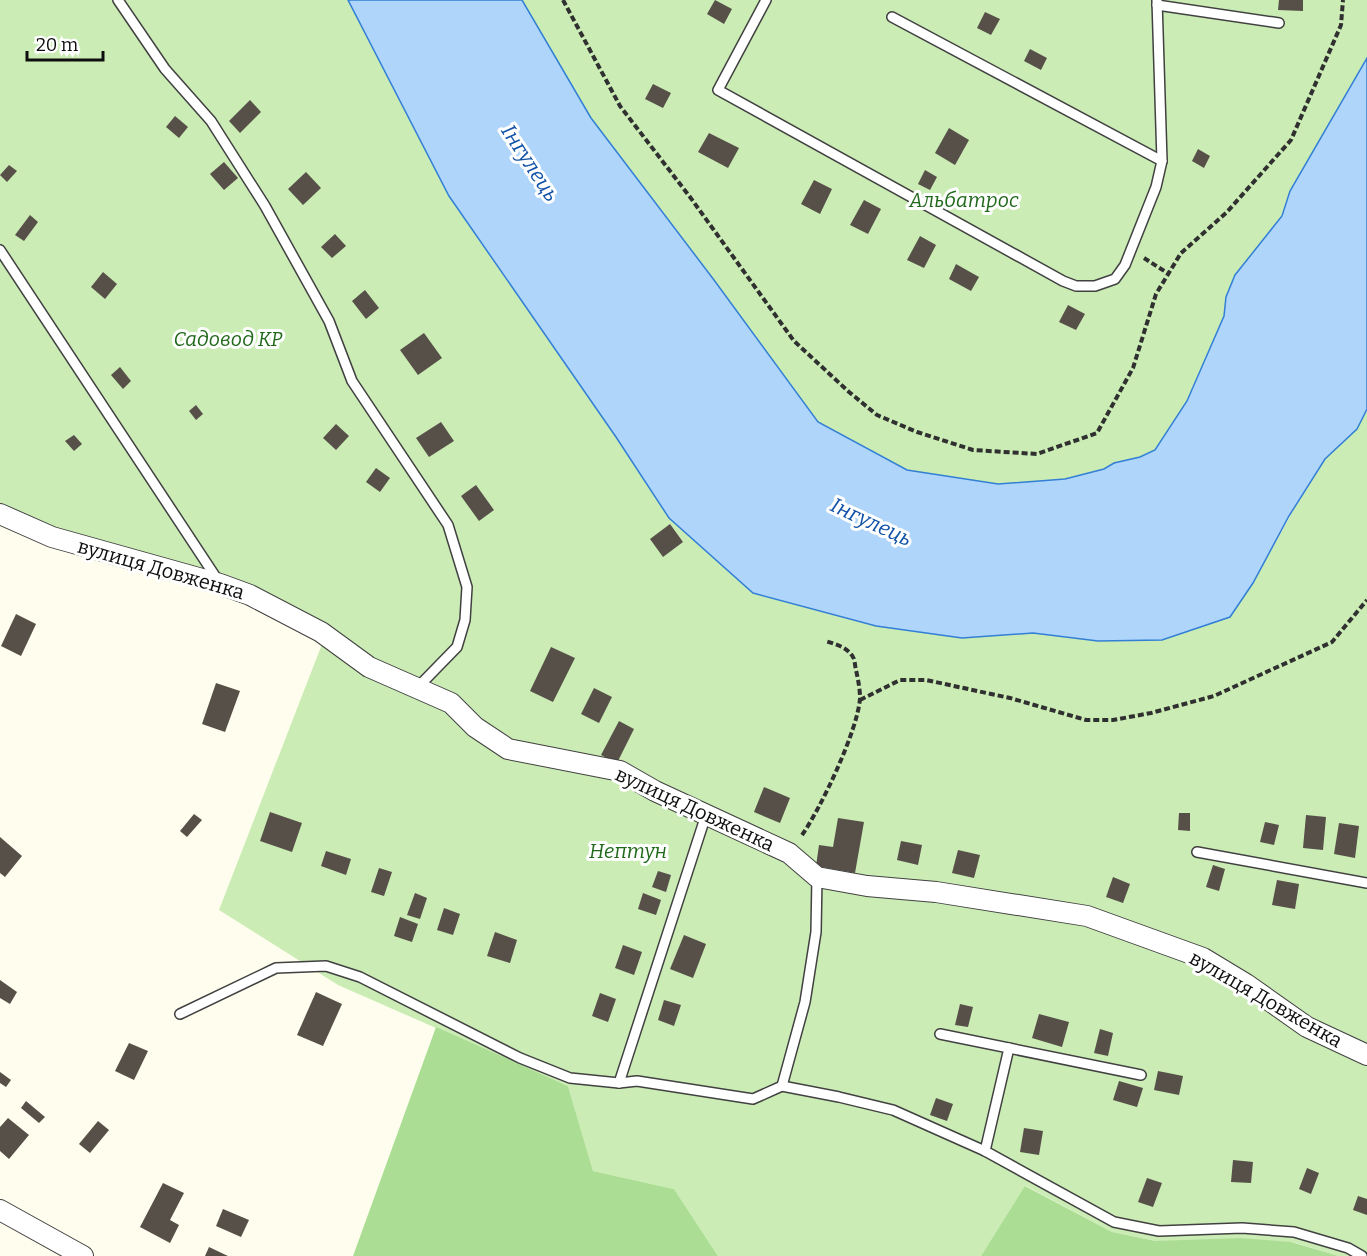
<svg xmlns="http://www.w3.org/2000/svg" width="1367" height="1256" font-family="Bitter,serif">
	<style>
		.green { fill: #cbecb5 }
		.forest { fill: #abde94 }
		.water { fill: #afd5fa; stroke: #327fd5; stroke-width: 1.5 }
		.building { fill: #575049 }
		.lines { fill: none; stroke-linecap: round; stroke-linejoin: round }
		.lane-casing { stroke: #414141; stroke-width: 12 }
		.street-casing { stroke: #414141; stroke-width: 22 }
		.path { stroke: #303030; stroke-width: 4; stroke-dasharray: 6 3; stroke-linecap: butt }
		.lane { stroke: #fff; stroke-width: 9 }
		.street { stroke: #fff; stroke-width: 20 }
		.labels { text-anchor: middle; dominant-baseline: central; stroke-width: 6; stroke-linejoin: round; paint-order: stroke }
		.park-label { font-size: 20px; font-style: italic; fill: #20691a; stroke: #fff }
		.street-label { font-size: 20px; fill: #0e0e0e; stroke: #fff }
		.water-label { font-size: 21px; font-style: italic; fill: #0f51a7; stroke: #fff }
	</style>
	<rect width="100%" height="100%" fill="#fffeee"/>
	<g class="green">
		<polygon points="0,0 348,0 449,196 616,437 669,518 753,593 876,626 962,638 1033,633 1098,641 1162,640 1230,617 1253,583 1298,502 1367,297 1367,1256 1339,1256 1292,1242 1156,1241 1112,1232 1026,1186 981,1256 718,1256 674,1189 593,1171 568,1086 338,985 219,910 329,626 221,575 50,529 0,506"/>
		<polygon points="522,0 1367,0 1367,58 1290,191 1282,216 1235,275 1226,297 1224,316 1187,401 1155,450 1140,457 1114,463 1104,469 1065,479 998,484 907,470 818,422 714,280 591,118"/>
	</g>
	<g class="forest">
		<polygon points="436,1027 568,1086 593,1171 674,1189 718,1256 353,1256"/>
		<polygon points="1025,1186 1112,1232 1156,1241 1240,1238 1291,1242 1339,1256 981,1256"/>
	</g>
	<polygon class="water" points="348,0 522,0 591,118 714,280 818,422 907,470 998,484 1065,479 1104,469 1114,463 1140,457 1155,450 1187,401 1224,316 1226,297 1235,275 1282,216 1290,191 1367,58 1367,409 1357,429 1325,459 1289,516 1253,583 1230,617 1162,640 1098,641 1033,633 962,638 876,626 753,593 669,518 616,437 449,196"/>
	<g class="building">
		<polygon points="715,0 732,9 724,24 707,14"/>
		<polygon points="1279,0 1303,0 1303,11 1278,10"/>
		<polygon points="985,12 1000,19 991,35 977,28"/>
		<polygon points="1030,49 1047,58 1041,70 1024,61"/>
		<polygon points="653,84 671,93 663,108 645,99"/>
		<polygon points="250,100 261,112 240,133 229,121"/>
		<polygon points="175,116 188,127 179,138 166,127"/>
		<polygon points="949,128 969,140 955,165 935,153"/>
		<polygon points="709,133 739,148 728,168 698,152"/>
		<polygon points="1198,149 1210,156 1204,168 1192,161"/>
		<polygon points="224,162 238,178 224,190 210,174"/>
		<polygon points="9,165 17,171 7,182 0,175"/>
		<polygon points="925,170 937,177 930,190 918,184"/>
		<polygon points="306,172 321,188 303,205 288,189"/>
		<polygon points="814,180 832,189 820,214 801,204"/>
		<polygon points="864,200 881,209 868,234 850,225"/>
		<polygon points="30,215 38,222 24,241 15,235"/>
		<polygon points="335,234 346,246 332,258 321,247"/>
		<polygon points="920,236 936,245 924,268 907,260"/>
		<polygon points="956,264 979,277 971,291 949,279"/>
		<polygon points="103,272 117,284 105,299 91,287"/>
		<polygon points="365,290 379,308 366,319 352,301"/>
		<polygon points="1068,305 1085,314 1076,330 1059,322"/>
		<polygon points="424,333 442,358 418,375 400,350"/>
		<polygon points="120,367 131,381 123,389 111,375"/>
		<polygon points="196,405 203,414 196,420 189,411"/>
		<polygon points="441,422 454,441 429,457 416,438"/>
		<polygon points="336,424 349,436 336,450 323,438"/>
		<polygon points="74,435 82,444 74,451 65,441"/>
		<polygon points="376,468 390,478 380,492 366,482"/>
		<polygon points="476,485 494,510 479,521 461,496"/>
		<polygon points="670,524 683,542 663,557 650,539"/>
		<polygon points="16,614 36,624 21,656 1,646"/>
		<polygon points="551,647 575,658 553,702 530,691"/>
		<polygon points="216,683 240,691 225,732 202,724"/>
		<polygon points="594,688 612,697 599,723 581,714"/>
		<polygon points="619,721 634,729 617,763 601,755"/>
		<polygon points="764,787 790,798 780,823 754,812"/>
		<polygon points="270,812 302,823 292,852 260,841"/>
		<polygon points="1179,813 1190,813 1190,831 1178,830"/>
		<polygon points="194,814 202,820 187,837 180,831"/>
		<polygon points="1306,815 1326,817 1323,850 1303,848"/>
		<polygon points="838,818 864,822 855,873 816,866 819,845 833,847"/>
		<polygon points="1265,822 1279,825 1274,845 1260,842"/>
		<polygon points="1339,823 1359,826 1355,858 1334,854"/>
		<polygon points="0,837 22,856 5,877 0,873"/>
		<polygon points="901,841 922,845 918,865 897,860"/>
		<polygon points="958,850 980,855 974,878 952,873"/>
		<polygon points="326,851 351,859 346,875 321,866"/>
		<polygon points="1213,865 1225,869 1219,891 1206,887"/>
		<polygon points="379,868 392,872 384,896 371,892"/>
		<polygon points="658,871 671,875 666,892 652,887"/>
		<polygon points="1113,877 1130,884 1123,903 1106,897"/>
		<polygon points="1277,880 1299,884 1295,909 1272,905"/>
		<polygon points="415,893 427,898 420,919 407,915"/>
		<polygon points="643,893 661,900 656,915 638,909"/>
		<polygon points="444,908 460,914 453,935 437,930"/>
		<polygon points="400,917 418,924 412,942 394,936"/>
		<polygon points="495,932 517,940 510,963 487,956"/>
		<polygon points="684,935 706,944 693,978 670,969"/>
		<polygon points="623,945 642,952 634,975 615,968"/>
		<polygon points="0,980 17,992 10,1004 0,998"/>
		<polygon points="316,992 342,1004 323,1046 297,1035"/>
		<polygon points="600,993 616,999 608,1022 592,1016"/>
		<polygon points="664,1000 681,1005 674,1026 658,1020"/>
		<polygon points="960,1004 973,1007 968,1027 955,1025"/>
		<polygon points="1039,1014 1069,1022 1062,1047 1032,1038"/>
		<polygon points="1100,1029 1113,1033 1108,1056 1094,1053"/>
		<polygon points="129,1043 148,1051 134,1080 115,1071"/>
		<polygon points="1158,1071 1183,1076 1179,1095 1154,1090"/>
		<polygon points="0,1072 11,1080 6,1087 0,1083"/>
		<polygon points="1119,1081 1143,1088 1137,1107 1113,1100"/>
		<polygon points="936,1098 953,1104 947,1121 930,1115"/>
		<polygon points="26,1101 45,1117 39,1123 21,1108"/>
		<polygon points="8,1118 29,1135 9,1159 0,1151 0,1127"/>
		<polygon points="98,1121 109,1130 90,1153 79,1144"/>
		<polygon points="1024,1128 1043,1131 1039,1155 1020,1152"/>
		<polygon points="1233,1160 1253,1162 1251,1183 1231,1182"/>
		<polygon points="1307,1168 1319,1173 1311,1194 1299,1189"/>
		<polygon points="1147,1178 1162,1183 1153,1207 1138,1202"/>
		<polygon points="163,1183 184,1193 170,1220 179,1225 170,1243 140,1227"/>
		<polygon points="1358,1196 1367,1199 1367,1215 1353,1210"/>
		<polygon points="223,1209 249,1220 241,1237 216,1226"/>
		<polygon points="209,1247 228,1256 205,1256"/>
	</g>
	<g class="lines">
		<defs>
			<g id="lane">
				<polyline points="118,0 165,69 211,121 265,206 329,321 352,381 448,525 467,587 465,620 457,647 417,688"/>
				<polyline points="766,0 718,90 1063,281 1076,286 1095,286 1115,279 1125,265 1156,187 1162,161 1157,0"/>
				<polyline points="1157,5 1279,23"/>
				<polyline points="892,17 1162,161"/>
				<polyline points="0,250 219,582"/>
				<polyline points="1197,852 1367,883"/>
				<polyline points="817,877 816,932 805,1002 782,1086 839,1097 893,1110 985,1151 1114,1222 1159,1231 1242,1228 1294,1232 1348,1248 1362,1256"/>
				<polyline points="180,1014 276,968 326,966 360,977 520,1058 570,1078 619,1083 637,1081 753,1099 782,1086"/>
				<polyline points="940,1034 1141,1075"/>
				<polyline points="619,1083 706,815"/>
				<polyline points="985,1151 1009,1048"/>
			</g>
			<g id="street">
				<polyline points="0,514 52,537 220,584 250,595 321,632 369,667 451,703 475,727 508,749 620,771 655,791 789,853 817,877 867,886 936,892 1087,916 1203,958 1246,984 1307,1027 1367,1055"/>
				<polyline points="0,1210 83,1256"/>
			</g>
		</defs>
		<use href="#lane" class="lane-casing"/>
		<use href="#street" class="street-casing"/>
		<g class="path">
			<polyline points="563,0 620,106 690,197 794,341 849,392 877,415 917,432 973,450 1037,454 1097,433 1133,368 1156,294 1181,253 1227,212 1291,140 1341,25 1343,0"/>
			<polyline points="1144,258 1169,274"/>
			<polyline points="860,700 900,680 926,680 1010,698 1086,720 1113,720 1151,713 1214,696 1332,642 1367,600"/>
			<path d="M802,835C821,808 858,730 860,698C860,689 858,679 856,670C855,667 855,660 853,657C847,647 835,644 825,641"/>
		</g>
		<use href="#lane" class="lane"/>
		<use href="#street" class="street"/>
	</g>
	<g class="labels">
		<g class="park-label">
			<text x="964" y="200">Альбатрос</text>
			<text x="228" y="339">Садовод КР</text>
			<text x="628" y="851">Нептун</text>
		</g>
		<g class="street-label">
			<text transform="translate(161 569) rotate(16)">вулиця Довженка</text>
			<text transform="translate(695 809) rotate(25)">вулиця Довженка</text>
			<text transform="translate(1266 999) rotate(30)">вулиця Довженка</text>
		</g>
		<g class="water-label">
			<text transform="translate(530 163) rotate(57)">Інгулець</text>
			<text transform="translate(871 522) rotate(25)">Інгулець</text>
		</g>
	</g>
	<path d="M27 51v9h76v-9" fill="none" stroke="#0e0e0e" stroke-width="3"/>
	<text x="36" y="51" font-size="18" fill="#0e0e0e" stroke="#ffffff" stroke-width="4.5" paint-order="stroke">20 m</text>
</svg>
